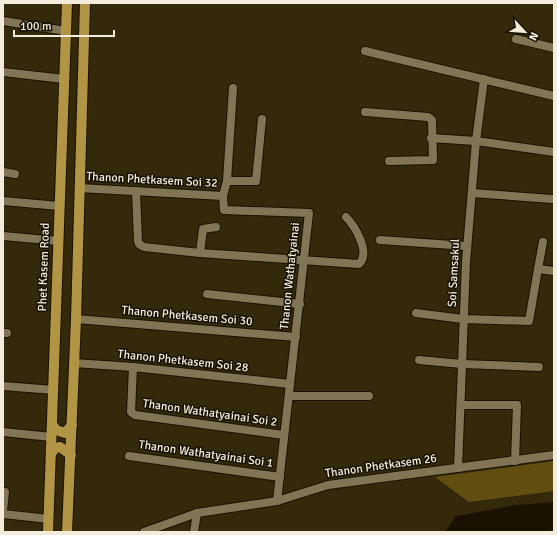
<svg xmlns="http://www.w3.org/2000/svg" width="557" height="535" font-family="Signika,sans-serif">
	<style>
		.green { fill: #624e11 }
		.water { fill: #1b1100 }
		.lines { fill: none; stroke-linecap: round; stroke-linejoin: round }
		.minor-casing { stroke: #1a1200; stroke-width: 10 }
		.major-casing { stroke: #1a1200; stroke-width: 12 }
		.minor { stroke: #827556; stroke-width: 8 }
		.major { stroke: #b19545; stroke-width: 10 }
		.labels { text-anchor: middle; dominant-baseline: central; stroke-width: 3; stroke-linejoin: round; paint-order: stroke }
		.street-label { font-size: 12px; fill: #f3ecdb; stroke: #171206 }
	</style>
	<rect width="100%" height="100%" fill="#34290a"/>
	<polygon class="green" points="554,461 554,491 469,502 435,477"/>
	<polygon class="water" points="554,502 554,530 542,532 445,532 456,516 517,505"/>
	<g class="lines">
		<defs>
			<g id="minor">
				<polyline points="3,21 66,31"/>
				<polyline points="516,39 554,48"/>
				<polyline points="365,51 554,96"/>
				<polyline points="3,72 64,79"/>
				<polyline points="233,88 227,181 223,196 224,210 309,213 277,501"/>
				<polyline points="365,112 428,117 432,120 433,160 389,161"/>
				<polyline points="431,138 476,141 554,152"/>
				<polyline points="3,172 15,174"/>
				<polyline points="227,181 256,181 262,119"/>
				<polyline points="79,188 223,196"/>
				<path d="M136,191L138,241L139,244L144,247L200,253L359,264C371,253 355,226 346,217"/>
				<polyline points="472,193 552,199"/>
				<polyline points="3,201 59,206"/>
				<polyline points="3,236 58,241"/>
				<polyline points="380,240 467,246"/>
				<polyline points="200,253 203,229 216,227"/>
				<polyline points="538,269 543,242"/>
				<polyline points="207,294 300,304"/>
				<polyline points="416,313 463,319 529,321 538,269 554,271"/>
				<polyline points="76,319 296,337"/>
				<polyline points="3,333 7,333"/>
				<polyline points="419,360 462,364 539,367"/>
				<polyline points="74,363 133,367 290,384"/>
				<polyline points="133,367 131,412 135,415 284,435"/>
				<polyline points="3,386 54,390"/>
				<polyline points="290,396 369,396"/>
				<polyline points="461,405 517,405 515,461"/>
				<polyline points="3,432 51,437"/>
				<polyline points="129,456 280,477"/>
				<polyline points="458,468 466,262 476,141 484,79"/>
				<polyline points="3,492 5,492 3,510"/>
				<polyline points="3,514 49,519"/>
				<polyline points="144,532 197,513 277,501 328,485 554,455"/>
				<polyline points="194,532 197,513"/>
			</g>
			<g id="major">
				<polyline points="52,424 56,430 65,433 72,425"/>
				<polyline points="51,454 55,448 60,447 71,455"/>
				<polyline points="48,532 67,3"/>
				<polyline points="67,532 76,319 85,3"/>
			</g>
		</defs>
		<use href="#minor" class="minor-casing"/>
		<use href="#major" class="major-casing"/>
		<use href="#minor" class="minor"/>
		<use href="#major" class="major"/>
	</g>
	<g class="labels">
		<g class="street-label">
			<text transform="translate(152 180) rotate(3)">Thanon Phetkasem Soi 32</text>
			<text transform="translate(44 267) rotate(-88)">Phet Kasem Road</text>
			<text transform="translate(454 273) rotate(-87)">Soi Samsakul</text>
			<text transform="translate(290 276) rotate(-84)">Thanon Wathatyainai</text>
			<text transform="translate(187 316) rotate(5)">Thanon Phetkasem Soi 30</text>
			<text transform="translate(183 361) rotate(6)">Thanon Phetkasem Soi 28</text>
			<text transform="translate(210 413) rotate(8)">Thanon Wathatyainai Soi 2</text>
			<text transform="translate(206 454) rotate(8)">Thanon Wathatyainai Soi 1</text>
			<text transform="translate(381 466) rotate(-8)">Thanon Phetkasem 26</text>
		</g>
	</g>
	<rect width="557" height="535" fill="none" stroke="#f3ecdb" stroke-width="8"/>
	<g transform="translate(525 32) rotate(116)" stroke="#171206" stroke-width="3" paint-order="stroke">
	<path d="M0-3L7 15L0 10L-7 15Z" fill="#f3ecdb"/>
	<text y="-6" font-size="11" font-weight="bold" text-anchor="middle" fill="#f3ecdb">N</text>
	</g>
	<path d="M14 30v6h100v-6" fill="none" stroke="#f3ecdb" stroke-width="2"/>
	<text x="20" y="30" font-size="12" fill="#f3ecdb" stroke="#171206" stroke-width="3" paint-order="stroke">100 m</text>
</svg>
